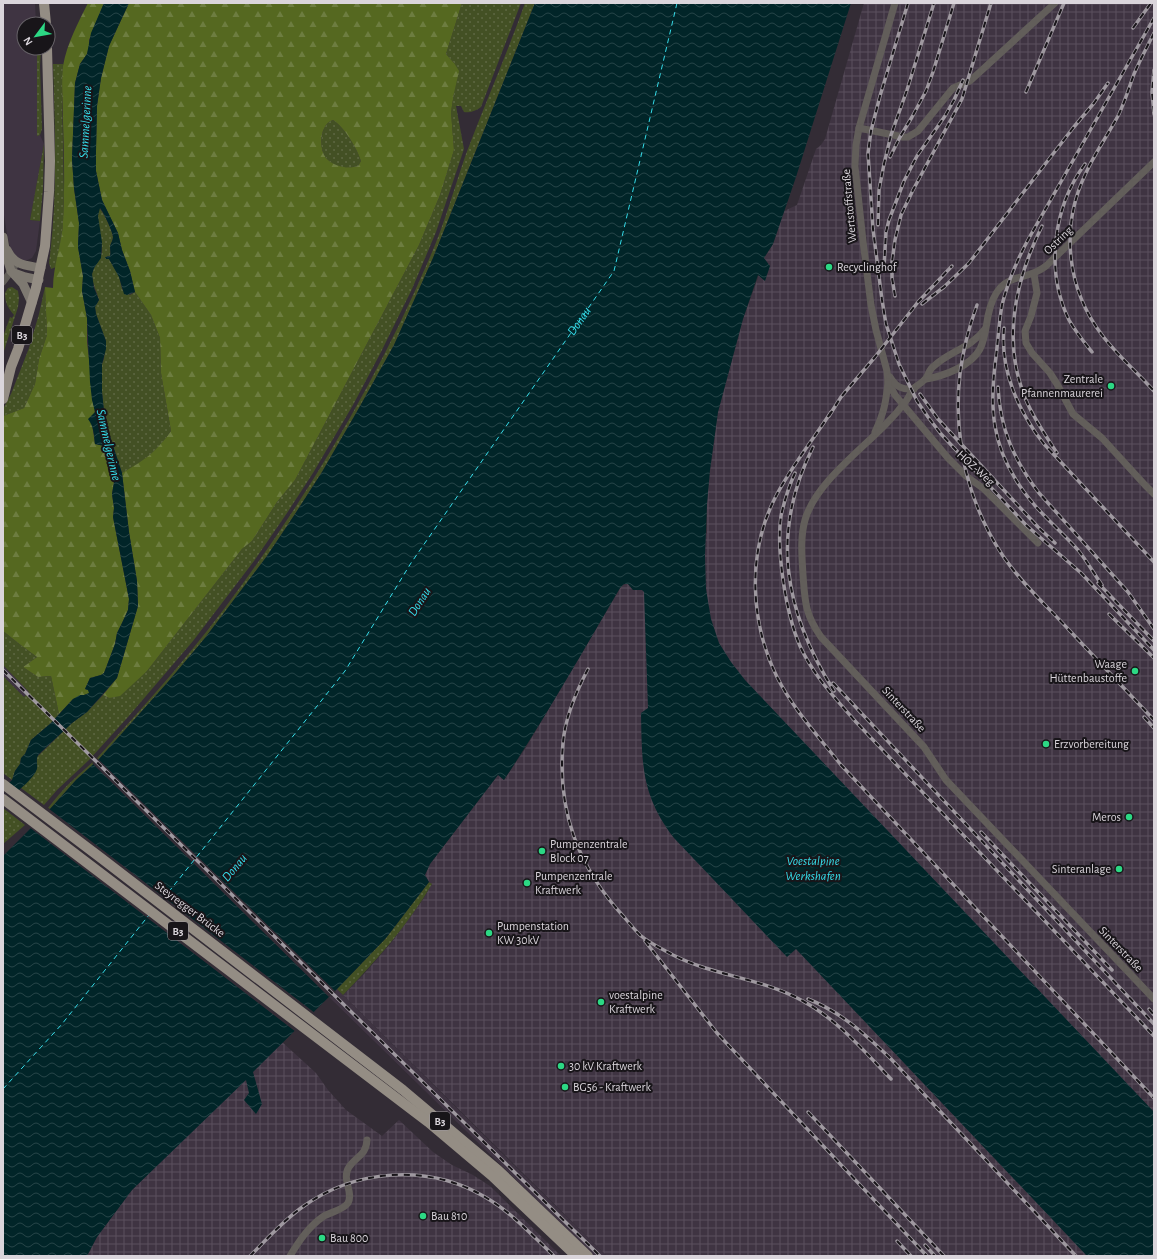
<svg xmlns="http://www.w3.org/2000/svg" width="1157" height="1259" font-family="'Alegreya Sans',sans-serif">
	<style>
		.built { fill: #3f3442 }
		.industrial { fill: url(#industrial-grid) }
		.grass { fill: url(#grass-dots) }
		.forest { fill: url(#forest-firs); fill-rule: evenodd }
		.water { fill: url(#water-waves) }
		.pier { fill: #332c35 }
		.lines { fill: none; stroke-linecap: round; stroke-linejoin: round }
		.ferry { stroke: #35dce9; stroke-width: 1; stroke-dasharray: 5 4; stroke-linecap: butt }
		.street { stroke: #625e5a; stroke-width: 7 }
		.secondary { stroke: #7e7971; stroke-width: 9 }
		.primary { stroke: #948d84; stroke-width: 10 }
		.rail-casing { stroke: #9f99a0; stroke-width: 3.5 }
		.rail { stroke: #181519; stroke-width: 2; stroke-dasharray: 6; stroke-linecap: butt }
		.poi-dot { fill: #2cd884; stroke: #181519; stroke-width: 1.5 }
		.labels { text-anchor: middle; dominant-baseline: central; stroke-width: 4; stroke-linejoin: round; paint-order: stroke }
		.shield { fill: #181519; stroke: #a09ba1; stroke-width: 1 }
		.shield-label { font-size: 11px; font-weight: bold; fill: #dad5db }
		.street-label { font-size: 12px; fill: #dad5db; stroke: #181519 }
		.poi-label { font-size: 12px; fill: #dad5db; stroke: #181519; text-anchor: start }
		.water-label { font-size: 13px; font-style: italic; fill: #35dce9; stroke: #181519 }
	</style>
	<defs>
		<pattern id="industrial-grid" width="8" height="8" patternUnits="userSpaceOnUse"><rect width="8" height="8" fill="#3f3442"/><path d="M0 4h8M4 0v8" fill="none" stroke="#5a505d"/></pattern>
		<pattern id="grass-dots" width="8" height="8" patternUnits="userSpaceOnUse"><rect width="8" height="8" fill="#435024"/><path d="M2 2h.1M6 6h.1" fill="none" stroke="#5e6843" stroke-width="1.8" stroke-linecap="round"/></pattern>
		<pattern id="forest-firs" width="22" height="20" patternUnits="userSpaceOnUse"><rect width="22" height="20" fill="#556820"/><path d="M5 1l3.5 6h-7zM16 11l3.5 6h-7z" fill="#6d7d40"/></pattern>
		<pattern id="water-waves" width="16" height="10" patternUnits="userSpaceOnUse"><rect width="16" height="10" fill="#012528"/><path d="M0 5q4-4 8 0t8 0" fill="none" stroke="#254447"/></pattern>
	</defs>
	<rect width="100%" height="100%" fill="#332c35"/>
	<g class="built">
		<polygon points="3,3 35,3 36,24 24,24 24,48 37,48 37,135 40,135 44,144 30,220 40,221 36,251 32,258 25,261 17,258 10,248 7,234 3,209"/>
		<polygon points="3,665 29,692 24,697 3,676"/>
		<polygon points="337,989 524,1175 607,1256 594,1256 329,997"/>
	</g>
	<g class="industrial">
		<polygon points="864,3 1154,3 1154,1256 607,1256 343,995 364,974 391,943 422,901 432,884 429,882 425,875 430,864 498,775 504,780 525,749 572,670 622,585 628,584 633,590 707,533 707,504 710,470 718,412 743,319 759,275 764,280 764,258 773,244 784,211 797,205 816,149 821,145 825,139"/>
		<polygon points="282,1042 316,1073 328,1090 346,1110 382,1136 399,1120 433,1152 452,1165 473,1175 490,1186 561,1256 87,1256 97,1237 132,1190"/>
	</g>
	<g class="grass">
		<path d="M462,3H521L481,107C476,111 470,113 464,112L461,106H456L464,149L436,232L412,289L381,352L353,405L313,473L287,513L254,561L193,641L128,717L89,760L57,790L44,805L21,788L34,773L37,768V757L72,723L87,712L103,695L109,698L147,671L242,549L252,541L277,502L295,480L419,245L440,195L454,150L451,112L454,93V63L446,54Z"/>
		<path d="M525,3H535L433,258L394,345L359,408L322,472L295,514L267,556L205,638L167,683L99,759L76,780L50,809L48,808C56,798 64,788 73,780C81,772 90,765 98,757C148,702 198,646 241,586C316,483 380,374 430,257C445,223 454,188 466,154C485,103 507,54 525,3Z"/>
		<polygon points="37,48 41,48 40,66 42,129 40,135 37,136"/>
		<path d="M53,64H63L62,94L64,194L63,223L61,241L56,267L51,269L49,263C58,197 55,130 53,64Z"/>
		<path d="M333,120C344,127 357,148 361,161L358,166C348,169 334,168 326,158C318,148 320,124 333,120Z"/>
		<polygon points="44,144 43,188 40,221 30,220"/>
		<path d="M99,208C103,211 113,232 113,237C113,240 111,243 110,246C110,250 111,252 110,256H107L106,259H109L119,276L122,289L130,295L135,292L151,315L160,338L161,373L171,431L159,447L140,463L122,473L105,421L102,392V364L104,359L106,341L96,314L95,307L99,300C97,292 93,285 92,276C92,266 101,261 102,251C102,237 94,221 99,208Z"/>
		<path d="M12,287L18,291L19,298L18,307L3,354V337L10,317L12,318L14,315C8,308 5,303 5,293L8,288Z"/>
		<polygon points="45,287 47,335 39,359 35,384 24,408 3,416 3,409 11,394 29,348 39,314"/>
		<polygon points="3,631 22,646 37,657 23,667 38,677 51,676 59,714 51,723 31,740 25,754 21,758 20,764 15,771 12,780 3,773 3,676 24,697 29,692 3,665"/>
		<polygon points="3,808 25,825 3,844"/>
		<path d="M429,882L432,884C408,925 376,961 343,995L337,989L386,938Z"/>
	</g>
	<g class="forest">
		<path d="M88,3H104L89,40V47L87,54L80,64L75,83L72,159L74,189L79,223L78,247L83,276L82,291L87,318V342L95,412L92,424L95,444L104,446L108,453L114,482L112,494L114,508L113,517L129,599L128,610L122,623L117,633L115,644L104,673L101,675L90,678L85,689L88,690L90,693L73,699L59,714L51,676L38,677L23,667L37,657L22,646L3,631V416L24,408L35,384L39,359L47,335L45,287L53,288C53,266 62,244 63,222C65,188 64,154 63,121C63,103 61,84 63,66C67,43 78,23 88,3Z"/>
		<path d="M129,3H462L446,54L454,63L459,71L454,93L451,112L454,150L440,195L419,245L295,480L277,502L252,541L242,549L147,671L120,696L109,698L103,695L117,678L138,606L137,581L129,532L122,473C145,460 156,452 171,431L161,373L160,338L151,315L135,292L130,271L122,250L118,233L102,200L96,171V151L97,106L101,78L109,46ZM333,120C344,127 357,148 361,161L358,166C348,169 334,167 326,158C318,148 320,124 333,120Z"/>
	</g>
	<g class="water">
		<path d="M104,3H129L109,46L101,78L97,106L96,151V171L102,200L118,233L122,250L130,271L135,292L127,295L124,294L119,277L109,259H106L105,257L110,256C111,252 110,250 110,246C111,243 113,240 113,237C113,232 103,211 100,208L98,216L102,242L101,258L94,268L92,274L94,288L99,300L95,307L96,314L106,341V349L102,364V392L105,421L122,473L129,532L137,581L138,606L117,678L87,712L72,723L39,754C35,759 38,763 37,769C34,778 20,789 13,795L8,784L12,780L15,771L20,764L21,758L25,754L31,740L51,723L73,699L80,695H84L89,693L88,690L85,689L90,678L101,675L104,673L115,644L117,633L122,623L128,610L129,599L113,517L114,508L112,494L114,482L108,453L104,446L95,444C94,435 94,427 88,419L95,412L92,400L90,382L87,318L82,291L83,276L78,247L79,223L74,188L72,159L75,83L80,64L87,54L91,33Z"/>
		<path d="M535,3H851L796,177L773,244L764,258L770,266L765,281L758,275L743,319L718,412L710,470L707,504L705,556L706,589L711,619L719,643L731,662L745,680L1154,1112V1256H1087L796,949L787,957L674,838C641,795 642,764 641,713L648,708L644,592L642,590H633L628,584H624L620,588C582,653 545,718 504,780L498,775L430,864L425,875L429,882L386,938L337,989L253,1072L262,1104L256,1114L244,1100L249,1093L246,1080L132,1190L97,1237L87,1256H3V856L50,809L76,780L99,759L167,683L205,638L267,556L295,514L322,472L359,408L394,345L433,258Z"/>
	</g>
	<g class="pier">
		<polygon points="97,758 335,991 336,992 332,997 330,996 329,997 92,763"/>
		<polygon points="48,808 315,1013 296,1032 29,827"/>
	</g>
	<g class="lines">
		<g class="ferry">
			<path id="s1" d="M163,899L345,671L411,563L614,271L677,3"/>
			<polyline points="3,1089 62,1024 149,915"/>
		</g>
		<g class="street">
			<polyline points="895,3 859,128 856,145 855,166 863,241 871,305 876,330 887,371 888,382 895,395 948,458 966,476 984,489 1038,543"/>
			<polyline points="859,128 903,137 908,137 918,131 953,88 970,81 1055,3"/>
			<polyline points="1034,274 1037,293 1031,316 1025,331 1026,343 1032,353 1050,373 1057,384 1073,414 1102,438 1145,485 1154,494"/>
			<polyline points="3,282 17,263"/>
			<path d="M985,329C971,348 950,351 934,366C929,369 929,374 926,378C923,382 918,385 914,388C911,392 909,397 906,401C900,409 893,417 886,424C860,451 815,484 805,520C800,538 802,557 803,575C805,602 805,614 821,637L924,747L946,780L1154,999"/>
			<path d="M890,377C896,387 902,390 914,389"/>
			<path d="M926,379C944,376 971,366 980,349C985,339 986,327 988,316C990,306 993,296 1000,288C1013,274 1030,279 1046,266L1154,162"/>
			<path d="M875,432C884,413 886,402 888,382"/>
			<path d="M290,1256C299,1241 309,1226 324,1216C331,1212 343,1210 348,1203C354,1192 341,1179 349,1167C356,1156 366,1156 367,1140"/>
		</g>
		<g class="secondary">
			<polyline points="3,237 6,255 11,271 23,284 32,303"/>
			<path d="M7,250C15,266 25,265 41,268"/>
			<polyline points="14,273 25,277 39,280"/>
		</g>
		<g class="primary">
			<polyline points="44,3 46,24"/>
			<polyline points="3,399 11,367 18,349 36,288 45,246 49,192 50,161 47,48"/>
			<polyline points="3,784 101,858 403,1090 498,1170 588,1256"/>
			<polyline points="3,799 428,1122 492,1176 576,1256"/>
		</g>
		<defs>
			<g id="rail">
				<polyline points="908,3 880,96 871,131 868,153 873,229 882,300 886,324 899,364 917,401 928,417 941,434 1026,525 1081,573 1154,650"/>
				<polyline points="1133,28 1151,3"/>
				<path d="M1154,33C1147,47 1140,60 1134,74C1129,88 1125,101 1119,114C1108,135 1094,154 1085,175C1060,228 1067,289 1102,335C1117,355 1137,372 1154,391"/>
				<polyline points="1154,70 1152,92 1154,114"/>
				<polyline points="1026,92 1064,3"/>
				<polyline points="890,157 900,137 912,117 926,91 933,72 954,3"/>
				<path d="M1085,164C1053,207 1045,271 1069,320C1075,331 1084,342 1092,352"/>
				<polyline points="878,225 879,190 884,164 891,135 907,90 934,3"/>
				<path d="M1042,226C1015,281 1001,341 1026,400C1034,419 1046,436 1057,453"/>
				<polyline points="884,268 886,232 889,220 904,181 917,156 945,116 954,100 963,80"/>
				<polyline points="895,296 892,278 892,262 895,240 901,215 913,190 962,99 991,3"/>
				<polyline points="922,304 944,287 969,263 1073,128 1094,103 1108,83"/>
				<path d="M1004,328C1000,370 1018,411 1044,444L1154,562"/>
				<path d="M998,387C1000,429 1014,460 1039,493L1128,592L1154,629"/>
				<polyline points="920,394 938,419 1038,527 1055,543"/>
				<path d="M831,412C813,440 790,468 775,498C747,553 750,622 777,677C793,709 819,737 841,765L1154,1098"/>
				<polyline points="829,416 841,397 875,357 918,302 952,266"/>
				<path d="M961,444C954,395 960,352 977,305"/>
				<path d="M813,447C770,533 784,611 834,691"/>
				<path d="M963,458C970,493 983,526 1003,556C1022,584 1048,607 1070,631C1098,661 1126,690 1154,720"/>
				<path d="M795,473C789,486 784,502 781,516C776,551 786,614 800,646C813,675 835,698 856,722L1154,1036"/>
				<polyline points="1098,583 1154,641"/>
				<path d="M1102,585C1094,574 1087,561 1078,550C1057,527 1032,507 1016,480C1006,464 998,445 995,426C991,403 993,379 996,357C998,340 999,322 1002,305C1008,281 1017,260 1029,238L1154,18"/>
				<polyline points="1109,614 1154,658"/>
				<path d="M588,669C576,692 565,717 563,743C557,811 578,867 624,917C629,923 634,929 640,935C649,943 662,949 673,955C714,976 761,978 801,1000C837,1019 863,1050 891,1079"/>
				<polyline points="3,670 600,1256"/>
				<polyline points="833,683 1154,1024"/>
				<polyline points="1144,717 1154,728"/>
				<polyline points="981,832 1112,970"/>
				<polyline points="645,941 717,1033 730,1047 927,1256"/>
				<path d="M808,999C841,1012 866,1035 891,1059L1076,1256"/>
				<polyline points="1149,1009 1154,1015"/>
				<polyline points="808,1112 944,1256"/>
				<polyline points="897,1241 911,1256"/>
				<polyline points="925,1245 935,1256"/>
				<path d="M250,1256C266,1240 282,1222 301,1208C354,1169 428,1163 485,1197C511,1212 532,1235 554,1256"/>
			</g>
		</defs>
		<use href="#rail" class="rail-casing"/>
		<use href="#rail" class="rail"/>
	</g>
	<g class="poi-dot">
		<circle cx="829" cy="267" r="4"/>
		<circle cx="1111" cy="386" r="4"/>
		<circle cx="1135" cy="671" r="4"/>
		<circle cx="1046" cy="744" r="4"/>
		<circle cx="1129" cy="817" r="4"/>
		<circle cx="542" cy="851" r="4"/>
		<circle cx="1119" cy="869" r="4"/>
		<circle cx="527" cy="883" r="4"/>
		<circle cx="489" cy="933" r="4"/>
		<circle cx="601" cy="1002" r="4"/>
		<circle cx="561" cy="1066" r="4"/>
		<circle cx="565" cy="1087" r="4"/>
		<circle cx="423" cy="1216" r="4"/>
		<circle cx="322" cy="1238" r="4"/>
	</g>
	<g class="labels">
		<g class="shield">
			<rect x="12" y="326" width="20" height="18" rx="3"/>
			<rect x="168" y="922" width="20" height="18" rx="3"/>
			<rect x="430" y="1112" width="20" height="18" rx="3"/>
		</g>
		<g class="shield-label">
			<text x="22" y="335">B3</text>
			<text x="178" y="931">B3</text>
			<text x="440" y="1121">B3</text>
		</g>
		<g class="street-label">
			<text transform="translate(849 206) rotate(-95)">Wertstoffstraße</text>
			<text transform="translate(1058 240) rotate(-44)">Ostring</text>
			<text transform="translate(976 468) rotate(42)">HOZ-Weg</text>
			<text transform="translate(904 709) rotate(47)">Sinterstraße</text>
			<text transform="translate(190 909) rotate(37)">Steyregger Brücke</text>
			<text transform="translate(1121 949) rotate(46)">Sinterstraße</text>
		</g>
		<g class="poi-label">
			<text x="837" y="267">Recyclinghof</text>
			<text x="1103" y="379" text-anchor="end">Zentrale<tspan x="1103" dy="14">Pfannenmaurerei</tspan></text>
			<text x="1127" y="664" text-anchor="end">Waage<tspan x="1127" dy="14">Hüttenbaustoffe</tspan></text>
			<text x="1054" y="744">Erzvorbereitung</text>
			<text x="1121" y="817" text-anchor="end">Meros</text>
			<text x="550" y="844">Pumpenzentrale<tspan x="550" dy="14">Block 07</tspan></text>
			<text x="1111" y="869" text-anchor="end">Sinteranlage</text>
			<text x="535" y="876">Pumpenzentrale<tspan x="535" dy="14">Kraftwerk</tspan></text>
			<text x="497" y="926">Pumpenstation<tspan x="497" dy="14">KW 30kV</tspan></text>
			<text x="609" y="995">voestalpine<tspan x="609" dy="14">Kraftwerk</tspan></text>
			<text x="569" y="1066">30 kV Kraftwerk</text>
			<text x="573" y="1087">BG56 - Kraftwerk</text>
			<text x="431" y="1216">Bau 810</text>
			<text x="330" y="1238">Bau 800</text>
		</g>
		<g class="water-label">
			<text transform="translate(86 122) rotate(-87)">Sammelgerinne</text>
			<text stroke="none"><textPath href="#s1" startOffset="713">Donau</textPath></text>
			<text transform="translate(108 445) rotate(77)">Sammelgerinne</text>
			<text transform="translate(420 602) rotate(-57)">Donau</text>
			<text x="813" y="861">Voestalpine<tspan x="813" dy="15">Werkshafen</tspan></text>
			<text transform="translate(235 868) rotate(-50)">Donau</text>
		</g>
	</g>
	<rect width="1157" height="1259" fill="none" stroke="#dad5db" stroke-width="8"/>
	<g transform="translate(36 36) rotate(238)"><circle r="19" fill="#181519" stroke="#666267"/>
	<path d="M0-3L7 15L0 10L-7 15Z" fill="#2cd884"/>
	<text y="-6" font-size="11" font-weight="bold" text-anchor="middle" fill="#dad5db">N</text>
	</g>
</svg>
